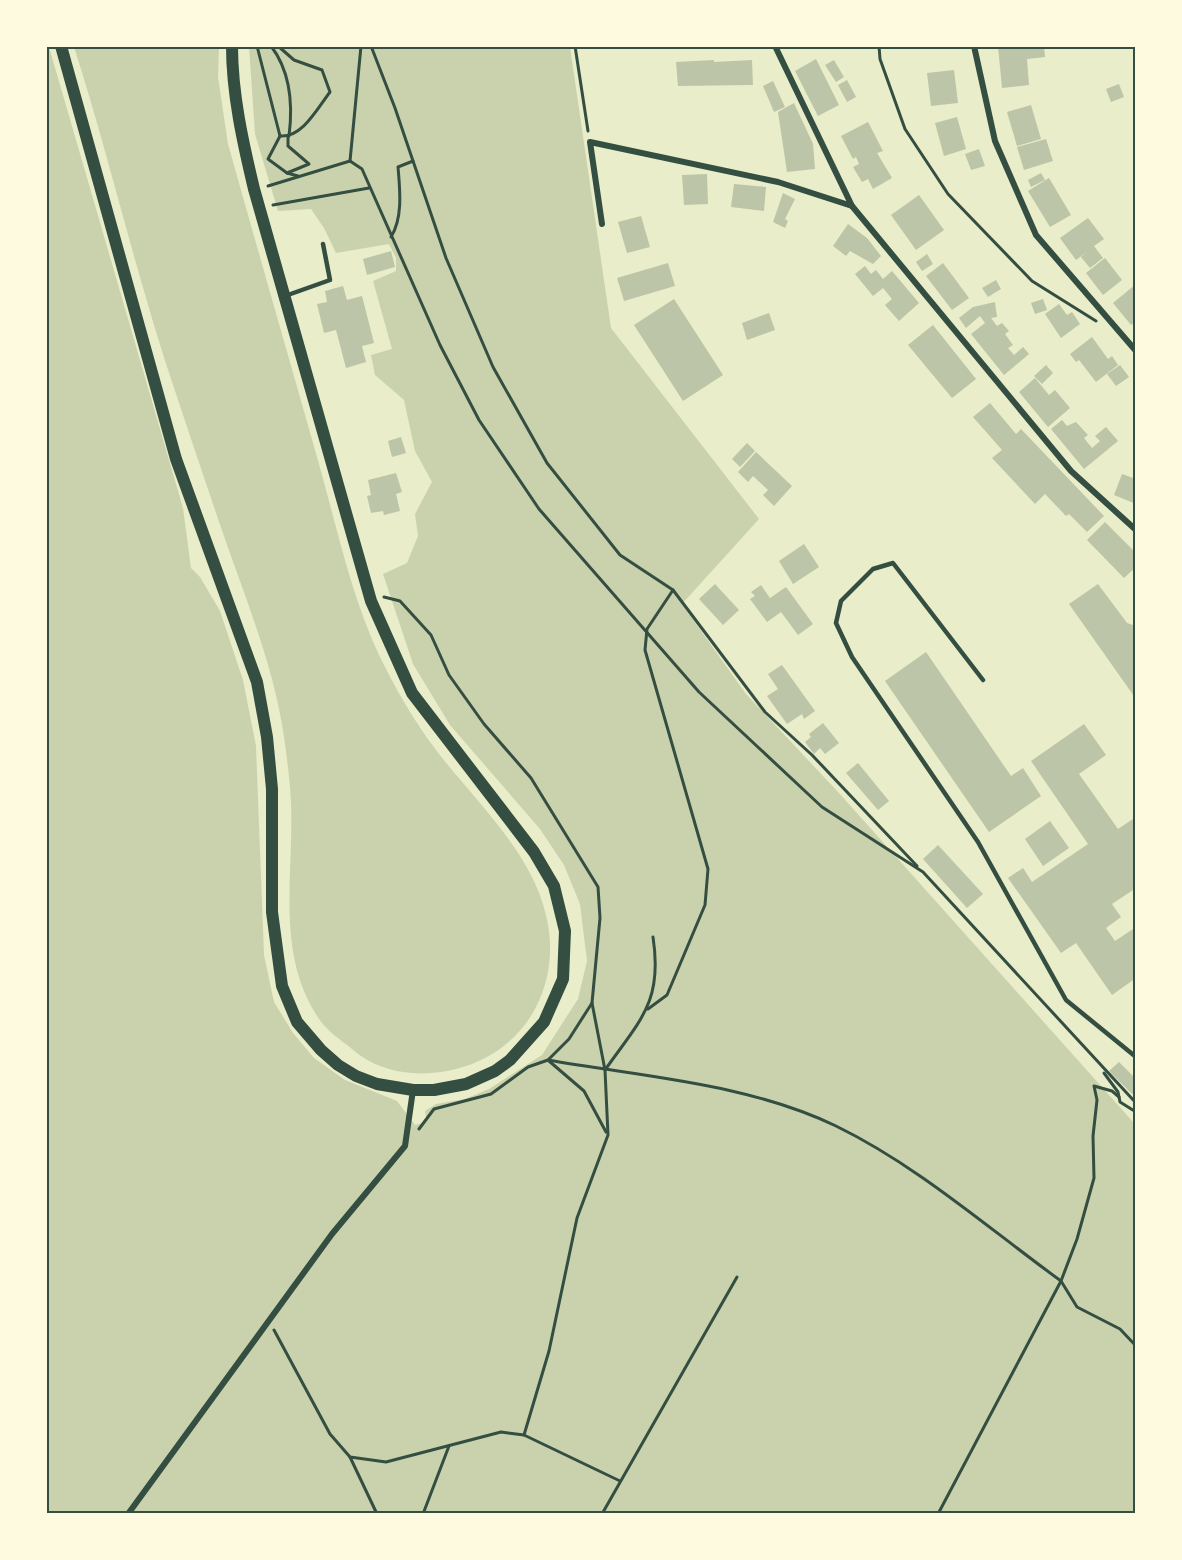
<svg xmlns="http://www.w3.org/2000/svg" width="1182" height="1560" font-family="'Source Sans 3',sans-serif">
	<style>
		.green { fill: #cad2ad }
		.building { fill: #bcc5a7 }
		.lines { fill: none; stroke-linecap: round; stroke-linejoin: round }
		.path { stroke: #344e41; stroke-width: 3 }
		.service { stroke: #344e41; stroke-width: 4.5 }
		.minor { stroke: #344e41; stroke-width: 6 }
		.secondary { stroke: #344e41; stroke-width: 12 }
		.neatline { fill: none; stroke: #344e41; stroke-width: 2 }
	</style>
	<rect width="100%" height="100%" fill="#e9edc9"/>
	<g class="green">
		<polygon points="46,47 49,47 183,508 191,568 200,577 220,611 243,680 256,746 264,955 274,1002 293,1033 314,1058 345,1080 397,1101 415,1125 427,1122 425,1111 436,1104 465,1099 489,1089 542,1055 578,999 587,961 580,904 564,865 540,829 450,725 413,664 383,574 407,563 418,536 415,514 432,482 415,451 404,400 375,375 371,355 392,349 373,281 396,271 396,258 389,244 336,253 324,228 311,209 278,211 255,134 249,47 570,47 611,328 759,519 682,604 746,694 839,793 1134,1123 1135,1513 47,1513"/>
		<path d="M74,47H219L218,77L228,144C258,251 289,358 319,464C337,528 351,595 379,655C395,688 414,721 436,750C475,801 531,851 546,915C563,984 526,1052 456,1069C421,1078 380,1074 352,1049C341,1040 327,1031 319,1019C275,954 294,876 291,803C290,781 287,758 284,737C275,674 252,615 231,556C211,500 193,444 174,388C136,275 110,159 74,47Z"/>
	</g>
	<g class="building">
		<polygon points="998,46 1044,46 1045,57 1027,59 1029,85 1002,88"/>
		<polygon points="816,59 839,105 818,116 795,71"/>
		<polygon points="714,60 714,62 752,60 753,85 678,86 676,62"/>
		<polygon points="834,60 844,77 836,82 825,65"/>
		<polygon points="954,70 958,103 931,106 927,73"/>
		<polygon points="847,80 856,97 847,102 838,85"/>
		<polygon points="773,81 785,107 774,112 763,86"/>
		<polygon points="1119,84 1124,97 1111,102 1106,89"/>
		<polygon points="794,103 813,144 815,169 787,172 778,112"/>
		<polygon points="1031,105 1041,139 1017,146 1007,112"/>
		<polygon points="957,117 966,149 944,156 935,123"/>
		<polygon points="868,122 883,151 877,153 892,178 873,189 868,179 862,182 853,167 859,164 856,157 853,159 841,136"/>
		<polygon points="1046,139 1053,161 1024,170 1017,147"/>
		<polygon points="979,149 985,166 971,170 965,154"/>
		<polygon points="1041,173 1045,180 1031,187 1028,180"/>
		<polygon points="707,174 708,204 684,205 682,175"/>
		<polygon points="1049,178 1071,215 1050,227 1028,191"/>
		<polygon points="734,184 766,187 764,211 731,207"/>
		<polygon points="783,193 795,199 785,219 788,221 785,228 773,222"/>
		<polygon points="919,195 944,230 916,250 891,215"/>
		<polygon points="641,216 650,247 627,253 618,222"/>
		<polygon points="1088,218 1104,239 1094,246 1103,258 1090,268 1081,257 1087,252 1076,260 1060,238"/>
		<polygon points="848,224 867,238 881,256 873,264 850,251 846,256 833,246"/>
		<polygon points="391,251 395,267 367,275 363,259"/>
		<polygon points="927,254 933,264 922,271 916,262"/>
		<polygon points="1105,258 1122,280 1103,295 1086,273"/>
		<polygon points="668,263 675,286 624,301 617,278"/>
		<polygon points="943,263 969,298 952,310 926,276"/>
		<polygon points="865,266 871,274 876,270 883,279 892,271 919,303 899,321 885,305 892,299 883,288 873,296 855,274"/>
		<polygon points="996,280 1001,289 988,297 982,288"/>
		<polygon points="1136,284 1136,321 1131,325 1113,303"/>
		<polygon points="343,286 347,300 362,296 374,343 362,346 366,362 346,368 336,330 324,333 317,304 327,302 325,291"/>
		<polygon points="674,299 723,375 683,401 634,325"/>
		<polygon points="1043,299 1047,310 1035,314 1031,303"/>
		<polygon points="995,302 997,317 991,318 997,326 1002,323 1009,331 1005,334 1013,345 1008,348 1014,355 1023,347 1029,354 1004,375 971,334 985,323 980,316 966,328 959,318 973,307"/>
		<polygon points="1059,304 1067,315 1072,312 1080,324 1061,338 1045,314"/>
		<polygon points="769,313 775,330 747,340 742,323"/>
		<polygon points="933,325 976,379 952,398 908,345"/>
		<polygon points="1092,337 1108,359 1112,356 1118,365 1096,382 1079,360 1076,362 1070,354"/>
		<polygon points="1046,365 1053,373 1042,384 1034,376"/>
		<polygon points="1120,365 1129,377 1116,386 1107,374"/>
		<polygon points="1035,378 1049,395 1055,390 1070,408 1048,427 1019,392"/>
		<polygon points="990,403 1016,434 1021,429 1104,516 1087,532 1069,514 1066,516 1045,494 1035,504 992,458 1002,450 973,417"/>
		<polygon points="1062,420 1067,426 1076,422 1088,435 1084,438 1092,448 1100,441 1095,436 1106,427 1118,441 1084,469 1051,429"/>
		<polygon points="401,437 406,453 392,457 388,441"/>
		<polygon points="747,443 755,451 740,467 732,459"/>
		<polygon points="756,452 792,486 774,506 763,495 768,490 753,476 748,482 738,472"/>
		<polygon points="396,473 402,492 396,494 400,511 384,515 383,511 371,513 367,496 371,495 368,480"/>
		<polygon points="1122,474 1136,479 1136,504 1114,495"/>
		<polygon points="1105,522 1136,553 1136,567 1124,578 1087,540"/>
		<polygon points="804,544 819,567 793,584 779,561"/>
		<polygon points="715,584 739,610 723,625 699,599"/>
		<polygon points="1098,584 1127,623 1136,626 1136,699 1069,604"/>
		<polygon points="761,585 770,598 786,587 813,624 798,635 781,612 767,622 750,599 755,596 751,592"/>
		<polygon points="926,652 1011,776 1023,768 1041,796 989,832 885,681"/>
		<polygon points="782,665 815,711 804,719 802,714 787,724 767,696 778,689 768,674"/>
		<polygon points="823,723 839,743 825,754 820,748 814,754 805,742 811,737 809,734"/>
		<polygon points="1084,724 1106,755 1079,774 1118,829 1136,817 1136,888 1112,904 1121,917 1106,928 1115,941 1136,927 1136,978 1112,995 1076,943 1061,953 1008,878 1023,868 1032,882 1088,844 1031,761"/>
		<polygon points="858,763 889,801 878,810 846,773"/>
		<polygon points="1050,821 1069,848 1043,866 1025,839"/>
		<polygon points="938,845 983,894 967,908 923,859"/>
		<polygon points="1119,1062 1133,1076 1136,1074 1136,1091 1132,1094 1109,1071"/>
	</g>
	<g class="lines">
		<g class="path">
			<polyline points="257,46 280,136 268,159 287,173 298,176"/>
			<path d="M271,46C290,71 293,105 289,136"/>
			<path d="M278,46L294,60L322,70L330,92C317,109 302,138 280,136"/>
			<polyline points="371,46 395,108 446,258 493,367 547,463 620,555 673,590 765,712 812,755 917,866"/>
			<polyline points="575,46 588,131"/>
			<polyline points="879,46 880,59 905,129 948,194 1032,281 1096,321"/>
			<polyline points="350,161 362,169 440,345 479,420 539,509 699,692 822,807 923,872 1136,1103"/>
			<polyline points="350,161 361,46"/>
			<polyline points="287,173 309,164 288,146 288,137"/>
			<polyline points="268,186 350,161"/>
			<polyline points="273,205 369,188"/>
			<path d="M391,237C403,218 400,190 398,167L413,161"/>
			<polyline points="384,597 400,601 431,635 449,675 484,724 531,778 598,887 600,918 592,1003 605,1070 608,1135 577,1218 549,1351 524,1435"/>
			<polyline points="648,1009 667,995 705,905 708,869 645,650 647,629 673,590"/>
			<path d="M548,1060C644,1077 746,1083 836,1126C918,1166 988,1228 1061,1281L938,1514"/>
			<polyline points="549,1061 584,1091 606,1132"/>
			<path d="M605,1070C640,1020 663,1002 653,937"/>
			<polyline points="1104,1073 1118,1092 1120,1102 1136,1112"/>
			<polyline points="1119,1097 1112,1091 1094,1086 1097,1100 1093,1136 1094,1178 1077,1239 1061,1281 1077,1307 1120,1329 1136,1346"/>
			<polyline points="419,1129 434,1109 491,1094 528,1067 548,1060 569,1039 592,1003"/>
			<polyline points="274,1330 330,1434 350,1457 386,1462 501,1432 524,1435 620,1481"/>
			<polyline points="350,1457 377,1514"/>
			<polyline points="423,1514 449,1446"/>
			<polyline points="602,1514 737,1277"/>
		</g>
		<g class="service">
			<polyline points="285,296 330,280 323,244"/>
			<polyline points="983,680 893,563 873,569 841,601 836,623 852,657 978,842 1066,1000 1136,1057"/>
		</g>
		<g class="minor">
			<polyline points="775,46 852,206 1071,471 1136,530"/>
			<polyline points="974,46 995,141 1036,235 1136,351"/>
			<polyline points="602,224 590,142 778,182 852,206"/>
			<polyline points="128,1514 332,1234 405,1146 413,1090"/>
		</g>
		<path class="secondary" d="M61,46L176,459L257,682L267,737L272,789V912L282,986L297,1022L321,1050L338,1065L356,1076L377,1084L413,1090H434L466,1084L495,1071L510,1060L544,1022L563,979L565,931L554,886L534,852L412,693L371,601L254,189C243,143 232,94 232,46"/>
	</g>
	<rect width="1182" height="1560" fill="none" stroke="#fefae0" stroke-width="96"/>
	<rect x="48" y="48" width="1086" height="1464" class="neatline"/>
</svg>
